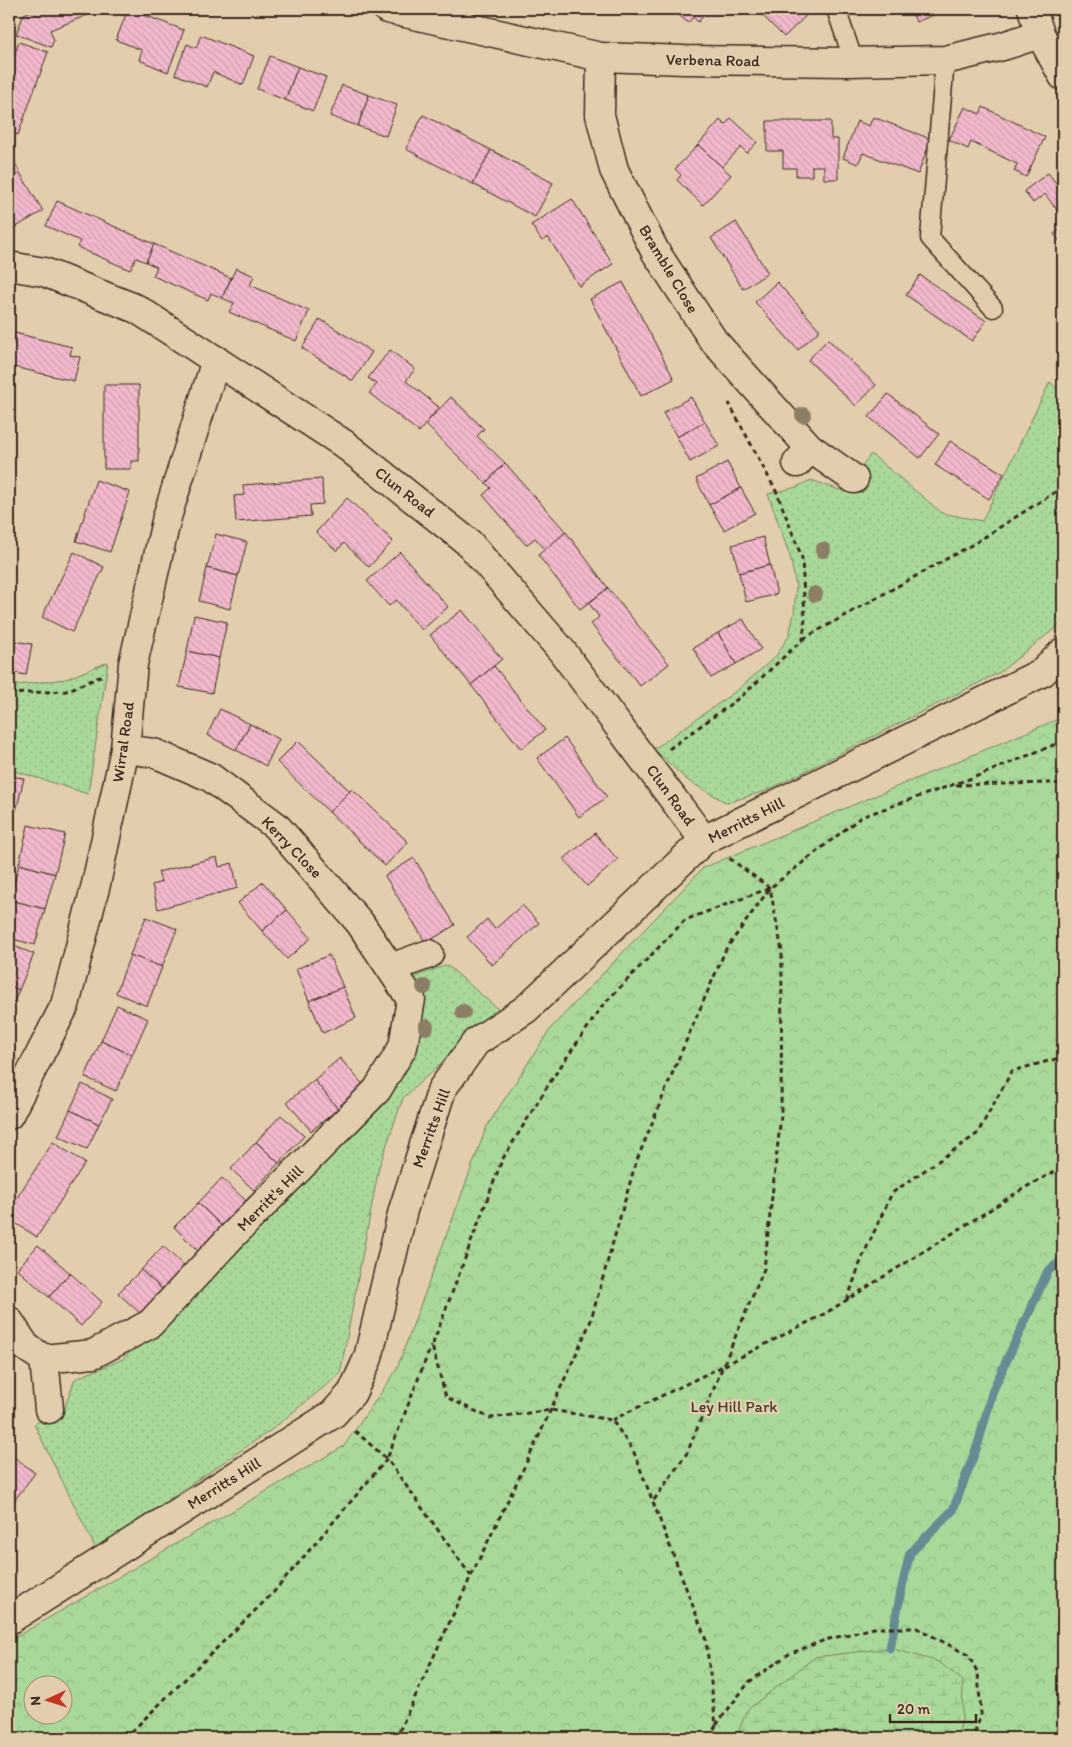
<svg xmlns="http://www.w3.org/2000/svg" width="1072" height="1747" font-family="Itim,sans-serif">
	<style>
		.grass { fill: url(#grass-dots); stroke: #72825c }
		.forest { fill: url(#forest-crowns); stroke: #72825c; fill-rule: evenodd }
		.wetland { fill: url(#wetland-marsh); stroke: #72825c }
		.lines { fill: none; stroke-linecap: round; stroke-linejoin: round }
		.stream { stroke: #658b94; stroke-width: 9 }
		.building { fill: url(#building-back-hatch); stroke: #3b2a1e }
		.service-casing { stroke: #3b2a1e; stroke-width: 21 }
		.minor-casing { stroke: #3b2a1e; stroke-width: 31 }
		.path { stroke: #3b2a1e; stroke-width: 3; stroke-dasharray: 5 4; stroke-linecap: butt }
		.service { stroke: #e2ceac; stroke-width: 18 }
		.minor { stroke: #e2ceac; stroke-width: 28 }
		.tree { fill: #8c7e64 }
		.labels { text-anchor: middle; dominant-baseline: central; stroke-width: 5; stroke-linejoin: round; paint-order: stroke }
		.street-label { font-size: 16px; fill: #3b2a1e; stroke: #e2ceac }
		.park-label { font-size: 16px; fill: #463c2a; stroke: #e2ceac }
	</style>
	<defs>
		<pattern id="grass-dots" width="8" height="8" patternUnits="userSpaceOnUse" patternTransform="scale(1.25)"><rect width="8" height="8" fill="#a9d999"/><path d="M2 2h.1M6 6h.1" fill="none" stroke="#92ba83" stroke-width="1.8" stroke-linecap="round"/></pattern>
		<pattern id="forest-crowns" width="20" height="18" patternUnits="userSpaceOnUse" patternTransform="scale(1.25)"><rect width="20" height="18" fill="#a9d999"/><path d="M2 6a3 3 0 1 1 6 0M12 15a3 3 0 1 1 6 0" fill="none" stroke="#92ba83"/></pattern>
		<pattern id="wetland-marsh" width="20" height="14" patternUnits="userSpaceOnUse" patternTransform="scale(1.25)"><rect width="20" height="14" fill="#a9d999"/><path d="M1 5h8M5 5V1M11 12h8M15 12V8" fill="none" stroke="#92ba83"/></pattern>
		<pattern id="building-back-hatch" width="6" height="6" patternUnits="userSpaceOnUse" patternTransform="scale(1.25)"><rect width="6" height="6" fill="#f2b9cc"/><path d="M-1 5l2 2M0 0l6 6M5-1l2 2" fill="none" stroke="#d09faf"/></pattern>
	</defs>
	<rect width="100%" height="100%" fill="#e2ceac"/>
	<filter id="ink" filterUnits="userSpaceOnUse"><feTurbulence type="fractalNoise" baseFrequency=".02" numOctaves="2"/><feDisplacementMap in="SourceGraphic" scale="10" xChannelSelector="R" yChannelSelector="G"/><feConvolveMatrix kernelMatrix="1 2 1 2 8 2 1 2 1" color-interpolation-filters="sRGB"/></filter>
	<g filter="url(#ink)">
		<g class="grass">
			<polygon points="1050,382 1063,394 1063,622 1000,672 768,790 727,803 687,780 654,749 739,689 777,655 789,635 794,614 796,586 790,556 768,494 797,487 811,480 843,491 871,454 942,513 982,521"/>
			<polygon points="108,662 88,794 9,769 9,686 66,679"/>
			<polygon points="447,965 499,1010 403,1098 379,1167 340,1374 271,1430 96,1549 34,1424 63,1412 75,1379 123,1359 382,1106 413,1038 414,977"/>
		</g>
		<path class="forest" d="M1063,717V1738H9V1641L344,1446L396,1371L487,1126L551,1028L703,868ZM32,1684H62V1714H32Z"/>
		<polygon class="wetland" points="890,1648 939,1662 963,1681 962,1722 956,1738 736,1738 747,1710 815,1657"/>
		<g class="lines">
			<polyline class="stream" points="890,1648 901,1591 910,1553 953,1510 978,1444 993,1390 1048,1271 1061,1261 1063,1255"/>
		</g>
		<g class="building">
			<polygon points="36,9 114,9 112,16 100,10 50,30 54,40 51,47 16,34 24,14"/>
			<polygon points="128,9 184,30 168,72 139,60 142,50 116,40"/>
			<polygon points="672,9 710,9 698,22 693,17 688,23"/>
			<polygon points="756,9 813,9 784,37"/>
			<polygon points="911,9 946,9 946,10 916,22"/>
			<polygon points="201,35 254,56 243,85 213,72 207,87 175,74 187,44 196,48"/>
			<polygon points="19,42 48,52 18,135 9,131 9,54 14,56"/>
			<polygon points="270,56 298,67 285,100 257,89"/>
			<polygon points="298,67 326,77 313,111 285,100"/>
			<polygon points="342,85 369,95 358,126 330,116"/>
			<polygon points="369,95 397,105 386,136 358,126"/>
			<polygon points="965,107 980,114 983,107 1045,137 1026,177 1014,171 1017,164 971,142 968,149 949,140"/>
			<polygon points="423,115 491,150 473,184 406,149"/>
			<polygon points="873,117 931,139 918,174 863,153 858,164 843,158 857,121 869,126"/>
			<polygon points="731,118 757,142 747,153 741,147 722,167 698,145 720,120 725,125"/>
			<polygon points="767,121 831,121 831,139 838,139 838,179 824,179 824,166 812,166 812,176 796,176 796,168 783,168 783,151 767,151"/>
			<polygon points="698,145 731,175 703,205 677,180 681,175 675,169"/>
			<polygon points="491,150 553,183 535,217 473,184"/>
			<polygon points="9,153 20,173 9,180"/>
			<polygon points="20,173 43,211 16,227 11,218 9,219 9,180"/>
			<polygon points="1048,173 1056,183 1063,178 1063,218 1045,194 1033,203 1024,191"/>
			<polygon points="572,199 613,264 579,286 548,237 542,241 531,225"/>
			<polygon points="57,201 154,244 146,262 136,258 130,270 77,247 80,241 46,226"/>
			<polygon points="736,222 768,273 743,289 711,238"/>
			<polygon points="1063,227 1063,245 1054,234"/>
			<polygon points="154,244 231,278 222,298 211,293 208,300 153,276 157,267 146,262"/>
			<polygon points="1063,250 1063,262 1057,255"/>
			<polygon points="236,268 254,276 250,285 309,311 296,341 229,312 234,303 222,298"/>
			<polygon points="920,275 986,321 972,341 906,295"/>
			<polygon points="623,282 674,379 641,396 590,299"/>
			<polygon points="777,282 820,330 798,350 755,302"/>
			<polygon points="320,319 372,352 353,381 302,348"/>
			<polygon points="15,333 72,347 70,355 80,357 74,381 9,366 9,341 13,342"/>
			<polygon points="828,339 876,385 856,406 808,360"/>
			<polygon points="390,350 415,369 406,381 439,407 419,432 369,393 377,384 368,378"/>
			<polygon points="104,385 139,385 139,461 131,461 131,469 104,469"/>
			<polygon points="888,394 939,434 920,458 869,417"/>
			<polygon points="451,397 484,429 477,436 505,463 486,483 425,424"/>
			<polygon points="691,397 705,422 677,437 663,413"/>
			<polygon points="705,422 719,446 690,462 677,437"/>
			<polygon points="950,441 1004,474 989,499 935,465"/>
			<polygon points="727,462 741,488 709,505 696,479"/>
			<polygon points="505,463 566,532 546,550 535,538 526,545 483,495 491,488 486,483"/>
			<polygon points="322,479 323,504 310,505 311,516 236,522 234,496 244,495 243,485"/>
			<polygon points="96,480 130,492 110,552 76,541"/>
			<polygon points="741,488 755,513 724,530 709,505"/>
			<polygon points="347,498 393,541 369,567 344,543 337,551 316,532"/>
			<polygon points="566,532 608,588 580,609 538,555"/>
			<polygon points="216,534 247,542 238,576 207,568"/>
			<polygon points="763,537 770,565 739,573 732,545"/>
			<polygon points="74,552 104,567 72,632 42,617"/>
			<polygon points="400,552 448,607 422,630 396,600 389,606 367,581"/>
			<polygon points="770,565 777,594 746,602 739,573"/>
			<polygon points="207,568 238,576 230,609 199,601"/>
			<polygon points="608,588 669,664 640,686 591,624 599,617 589,603"/>
			<polygon points="462,610 502,659 471,685 430,635"/>
			<polygon points="194,615 227,622 219,658 187,651"/>
			<polygon points="743,619 761,649 736,664 718,633"/>
			<polygon points="718,633 736,664 711,678 693,648"/>
			<polygon points="9,640 32,644 26,675 9,672"/>
			<polygon points="187,651 219,658 212,693 179,687"/>
			<polygon points="494,666 545,730 521,749 471,685"/>
			<polygon points="220,709 250,724 236,750 207,735"/>
			<polygon points="250,724 279,739 266,766 236,750"/>
			<polygon points="565,738 607,797 579,817 537,758"/>
			<polygon points="298,741 350,791 329,812 277,762"/>
			<polygon points="9,776 24,778 16,812 9,810"/>
			<polygon points="352,789 408,842 385,866 329,812"/>
			<polygon points="28,825 65,834 55,874 19,864"/>
			<polygon points="595,833 618,860 587,886 564,859"/>
			<polygon points="217,857 219,867 232,863 238,888 158,909 152,885 161,882 158,872"/>
			<polygon points="414,858 455,925 426,943 385,876"/>
			<polygon points="19,864 55,874 45,909 10,900"/>
			<polygon points="263,882 287,910 262,931 238,903"/>
			<polygon points="10,900 45,909 35,945 9,938"/>
			<polygon points="522,905 539,923 492,965 467,937 487,919 495,929"/>
			<polygon points="287,910 311,938 287,959 262,931"/>
			<polygon points="146,917 177,929 162,967 130,955"/>
			<polygon points="9,944 34,954 19,990 9,985"/>
			<polygon points="130,955 162,967 147,1006 116,993"/>
			<polygon points="329,955 343,987 309,1001 296,969"/>
			<polygon points="9,985 19,990 9,1013"/>
			<polygon points="343,987 356,1018 323,1033 309,1001"/>
			<polygon points="117,1005 148,1019 132,1055 101,1041"/>
			<polygon points="101,1041 132,1055 116,1091 85,1077"/>
			<polygon points="340,1058 365,1087 338,1109 314,1080"/>
			<polygon points="314,1080 338,1109 311,1131 287,1102"/>
			<polygon points="82,1084 112,1099 99,1124 70,1110"/>
			<polygon points="70,1110 99,1124 87,1149 58,1136"/>
			<polygon points="281,1115 304,1136 279,1163 256,1142"/>
			<polygon points="53,1142 85,1163 37,1237 9,1219 9,1210"/>
			<polygon points="256,1142 279,1163 254,1190 231,1169"/>
			<polygon points="222,1178 248,1203 224,1228 198,1203"/>
			<polygon points="198,1203 224,1228 200,1253 174,1227"/>
			<polygon points="38,1245 70,1273 49,1297 17,1269"/>
			<polygon points="163,1246 187,1269 165,1292 141,1270"/>
			<polygon points="141,1270 165,1292 143,1316 118,1293"/>
			<polygon points="70,1273 102,1302 81,1326 49,1297"/>
			<polygon points="9,1453 35,1473 11,1505 9,1504"/>
		</g>
		<g class="lines">
			<defs>
				<g id="service">
					<polyline points="836,9 854,62"/>
					<polyline points="945,60 930,238 993,308"/>
				</g>
				<g id="minor">
					<polyline points="387,9 601,57 684,60 848,62 945,60 1003,46 1040,34"/>
					<polyline points="1032,9 1040,34 1063,76"/>
					<polyline points="601,57 600,115 614,170 655,251 713,340 810,448 797,463"/>
					<polyline points="9,266 44,272 137,309 344,444 469,543 562,651 704,840"/>
					<polyline points="810,448 854,479"/>
					<polyline points="391,968 429,954"/>
					<polyline points="9,1115 65,1005 96,884 125,749 133,664 143,621 167,517 216,360"/>
					<polyline points="9,1321 26,1347 44,1359 49,1409"/>
					<polyline points="44,1359 93,1354 150,1324 230,1238 377,1090 403,1047 411,999 360,923 276,826 210,777 154,753 125,749"/>
					<polyline points="9,1620 333,1414 352,1393 368,1358 403,1210 442,1089 476,1042 526,1009 704,840 1043,672 1063,652"/>
				</g>
			</defs>
			<use href="#service" class="service-casing"/>
			<use href="#minor" class="minor-casing"/>
			<g class="path">
				<polyline points="803,639 975,543 1063,487"/>
				<polyline points="9,694 66,691 102,676"/>
				<polyline points="669,749 743,695 803,639 805,618 802,558 777,493 729,403"/>
				<polyline points="956,785 1051,783 1063,784"/>
				<polyline points="847,1300 862,1258 892,1193 977,1134 1012,1071 1063,1057"/>
				<polyline points="612,1420 723,1366 764,1269 781,1115 782,951 770,888 729,858"/>
				<polyline points="355,1431 387,1459 431,1346"/>
				<polyline points="654,1500 687,1453 723,1366 826,1313 1026,1187 1063,1167"/>
				<polyline points="471,1576 533,1449 590,1323 635,1165 677,1062 726,949 770,888 861,817 983,774 1063,741"/>
				<polyline points="716,1725 749,1682 789,1654 825,1640 874,1628 917,1628 968,1655 978,1673 981,1714 973,1738"/>
				<polyline points="125,1738 273,1593 387,1459 471,1576 396,1738"/>
				<polyline points="710,1738 716,1725 706,1640 633,1450 612,1420 551,1410 490,1418 446,1397 432,1346 502,1160 552,1079 603,1005 685,920 770,888"/>
			</g>
			<use href="#service" class="service"/>
			<use href="#minor" class="minor"/>
		</g>
		<g class="tree">
			<circle cx="803" cy="415" r="8"/>
			<circle cx="823" cy="550" r="8"/>
			<circle cx="815" cy="594" r="8"/>
			<circle cx="424" cy="987" r="8"/>
			<circle cx="463" cy="1012" r="8"/>
			<circle cx="426" cy="1027" r="8"/>
		</g>
	</g>
	<g class="labels">
		<g class="street-label">
			<text transform="translate(713 60) rotate(1)">Verbena Road</text>
			<text transform="translate(669 269) rotate(59)">Bramble Close</text>
			<text transform="translate(405 492) rotate(38)">Clun Road</text>
			<text transform="translate(123 742) rotate(-82)">Wirral Road</text>
			<text transform="translate(671 795) rotate(54)">Clun Road</text>
			<text transform="translate(746 820) rotate(-27)">Merritts Hill</text>
			<text transform="translate(292 847) rotate(46)">Kerry Close</text>
			<text transform="translate(431 1128) rotate(-70)">Merritts Hill</text>
			<text transform="translate(270 1198) rotate(-45)">Merritt's Hill</text>
			<text transform="translate(224 1483) rotate(-32)">Merritts Hill</text>
		</g>
		<g class="park-label">
			<text x="734" y="1406">Ley Hill Park</text>
		</g>
	</g>
	<rect width="1072" height="1747" fill="none" stroke="#e2ceac" stroke-width="30"/>
	<rect x="15" y="15" width="1042" height="1717" fill="none" stroke="#3b2a1e" stroke-width="2" filter="url(#ink)"/>
	<g transform="translate(48 1700) rotate(266)"><circle r="24" fill="#e2ceac" stroke="#9f8c73"/>
	<path d="M0-4L9 19L0 12L-9 19Z" fill="#c8321e"/>
	<text y="-8" font-size="14" font-weight="bold" text-anchor="middle" fill="#3b2a1e">N</text>
	</g>
	<path d="M890 1714v8h86v-8" fill="none" stroke="#3b2a1e" stroke-width="2.5"/>
	<text x="897" y="1714" font-size="15" fill="#3b2a1e" stroke="#e2ceac" stroke-width="4" paint-order="stroke">20 m</text>
</svg>
